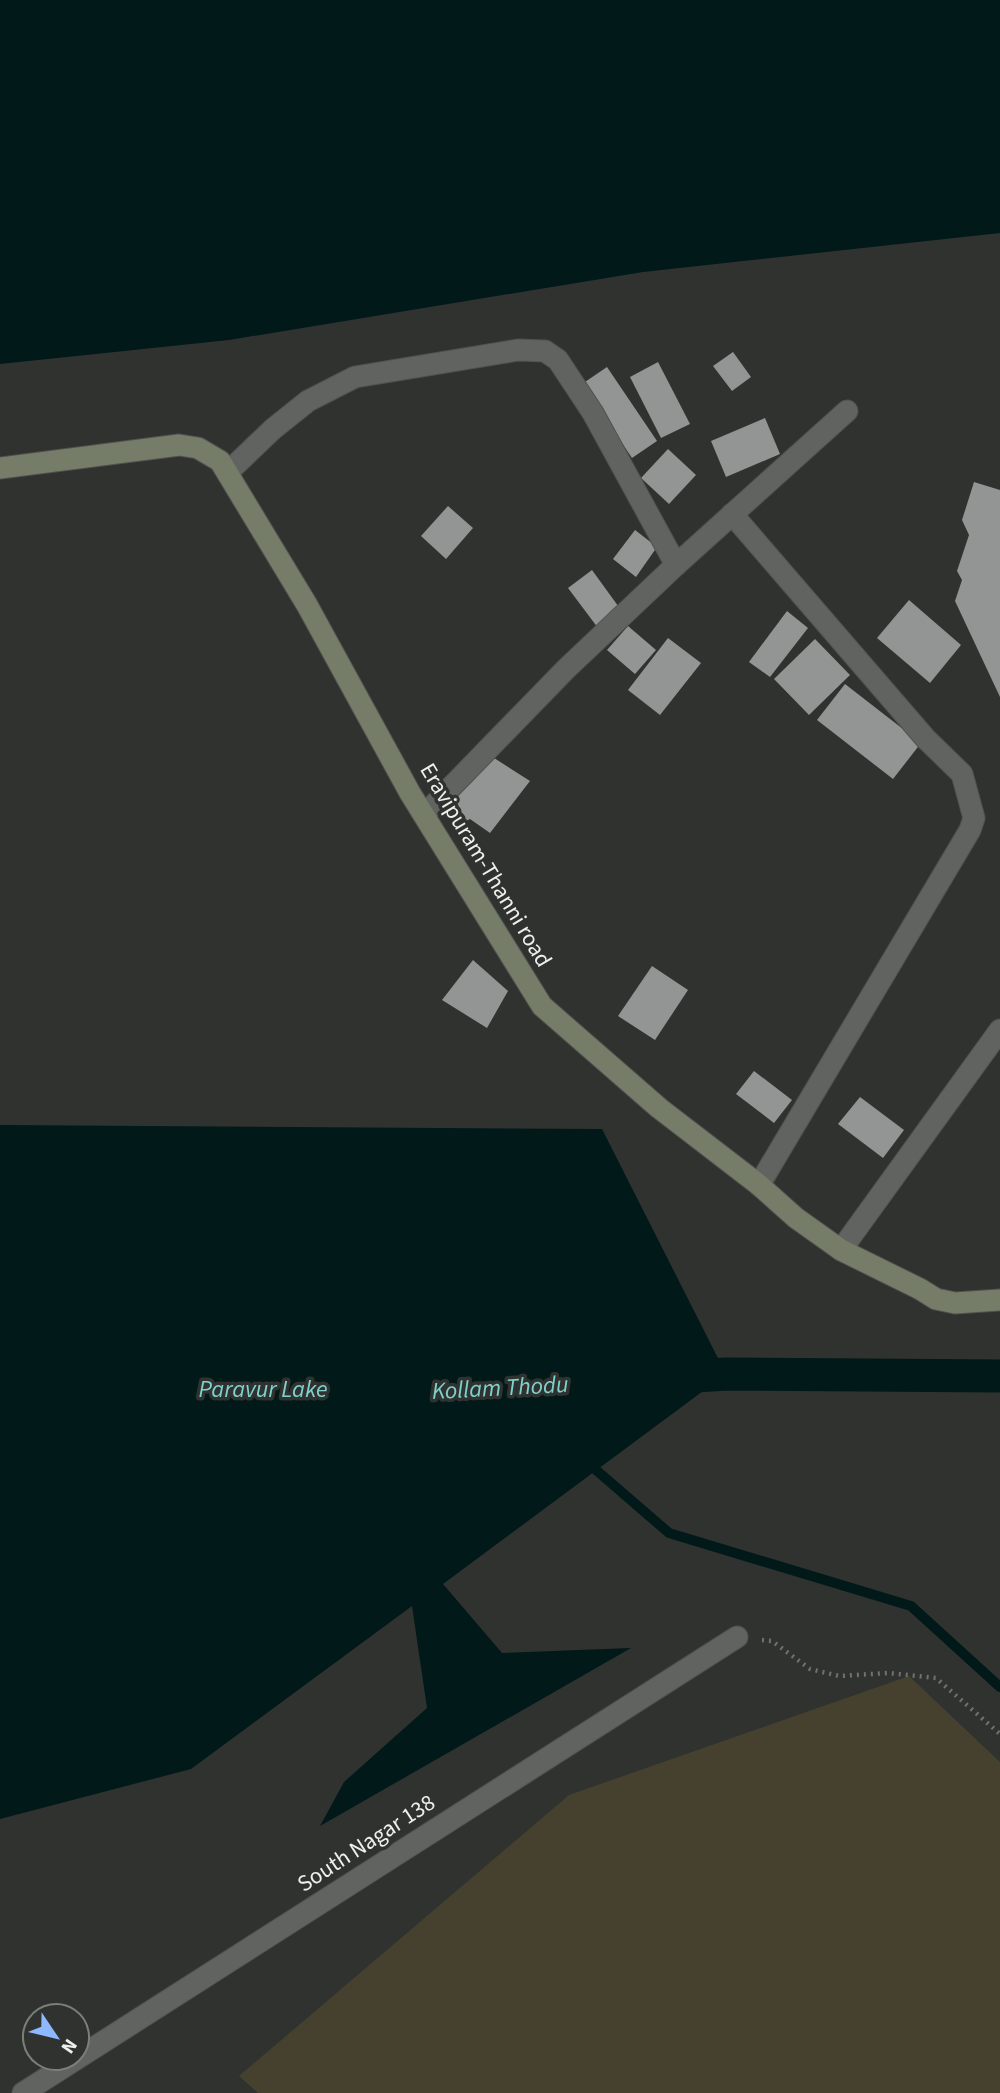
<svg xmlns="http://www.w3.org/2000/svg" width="1000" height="2093" font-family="'Source Sans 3',sans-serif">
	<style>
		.green { fill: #45412e }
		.water { fill: #011918 }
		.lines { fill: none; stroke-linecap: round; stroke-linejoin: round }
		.stream { stroke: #011918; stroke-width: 10 }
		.canal { stroke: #011918; stroke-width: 33 }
		.building { fill: #929594 }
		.street-casing { stroke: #505150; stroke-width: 23 }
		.secondary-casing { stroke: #505150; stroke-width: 23 }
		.path { stroke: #707270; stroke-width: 4.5; stroke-dasharray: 2 5; stroke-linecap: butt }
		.street { stroke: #616361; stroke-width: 21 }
		.secondary { stroke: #757d68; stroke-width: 21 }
		.labels { text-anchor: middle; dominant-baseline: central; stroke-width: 7; stroke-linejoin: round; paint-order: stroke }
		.street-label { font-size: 23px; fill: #eeefee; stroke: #303230 }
		.water-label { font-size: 24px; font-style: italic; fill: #7ed2ce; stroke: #303230 }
	</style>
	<rect width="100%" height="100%" fill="#303230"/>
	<polygon class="green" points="909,1676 1000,1762 1000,2093 258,2093 239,2076 569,1795"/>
	<g class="water">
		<polygon points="0,0 1000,0 1000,233 643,272 229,340 0,364"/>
		<polygon points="0,1125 602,1129 726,1374 443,1584 502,1653 631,1648 320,1826 344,1782 427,1708 412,1606 191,1769 0,1819"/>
	</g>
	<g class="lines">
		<polyline class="stream" points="588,1463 669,1533 911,1606 1000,1687"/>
		<polyline class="canal" points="681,1377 726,1374 1000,1376"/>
	</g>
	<g class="building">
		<polygon points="733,352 751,377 732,391 713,366"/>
		<polygon points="658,362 690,424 661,438 630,377"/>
		<polygon points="607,367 657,441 632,458 582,384"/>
		<polygon points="765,418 780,454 726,477 711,441"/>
		<polygon points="668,449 696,475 669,504 641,478"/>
		<polygon points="974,482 1000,490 1000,697 955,601 962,580 957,571 969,535 962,520"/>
		<polygon points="448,506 473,528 446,559 421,536"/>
		<polygon points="635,530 657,547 636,577 613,559"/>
		<polygon points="592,570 621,610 598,628 568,588"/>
		<polygon points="909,600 961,645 930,683 877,638"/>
		<polygon points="787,611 808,628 770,677 749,662"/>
		<polygon points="628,626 656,650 635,674 607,650"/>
		<polygon points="668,638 701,663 660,715 628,690"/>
		<polygon points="815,639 850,675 809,715 774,679"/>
		<polygon points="845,684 921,743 893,779 817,720"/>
		<polygon points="491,756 530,781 490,833 470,819 464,822 454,816 455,798"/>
		<polygon points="473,960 508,991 487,1028 442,1000"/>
		<polygon points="652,966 688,990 655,1040 618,1016"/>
		<polygon points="754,1071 792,1100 774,1123 736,1094"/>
		<polygon points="860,1097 904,1130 883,1158 838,1124"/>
	</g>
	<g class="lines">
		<defs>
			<g id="street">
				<polyline points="228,472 273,429 308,401 355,377 518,350 545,351 558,360 593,413 676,565"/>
				<polyline points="732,514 926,739 962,774 974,818 970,830 759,1185"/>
				<polyline points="424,815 566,669 676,565 847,411"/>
				<polyline points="841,1250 1000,1030"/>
				<polyline points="23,2093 737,1637"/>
			</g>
			<polyline id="secondary" points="0,468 179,445 198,448 220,461 307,605 410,793 542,1006 659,1108 759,1185 796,1218 841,1250 920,1289 936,1299 955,1303 1000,1300"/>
		</defs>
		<use href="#street" class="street-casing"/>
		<use href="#secondary" class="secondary-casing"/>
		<polyline class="path" points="762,1640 772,1641 810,1669 839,1676 888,1673 936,1678 1000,1734"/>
		<use href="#street" class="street"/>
		<use href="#secondary" class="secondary"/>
	</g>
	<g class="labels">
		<g class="street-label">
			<text transform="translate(486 865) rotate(59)">Eravipuram-Thanni road</text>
			<text transform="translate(366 1843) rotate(-33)">South Nagar 138</text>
		</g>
		<g class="water-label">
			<text transform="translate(500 1388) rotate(-3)">Kollam Thodu</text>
			<text x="263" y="1389">Paravur Lake</text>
		</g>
	</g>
	<g transform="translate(56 2037) rotate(125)"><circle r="33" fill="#303230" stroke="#7c7e7c" stroke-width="2"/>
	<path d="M0-5L12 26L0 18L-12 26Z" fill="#8eb8fd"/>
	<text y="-10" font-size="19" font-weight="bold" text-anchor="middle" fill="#eeefee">N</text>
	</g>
</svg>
